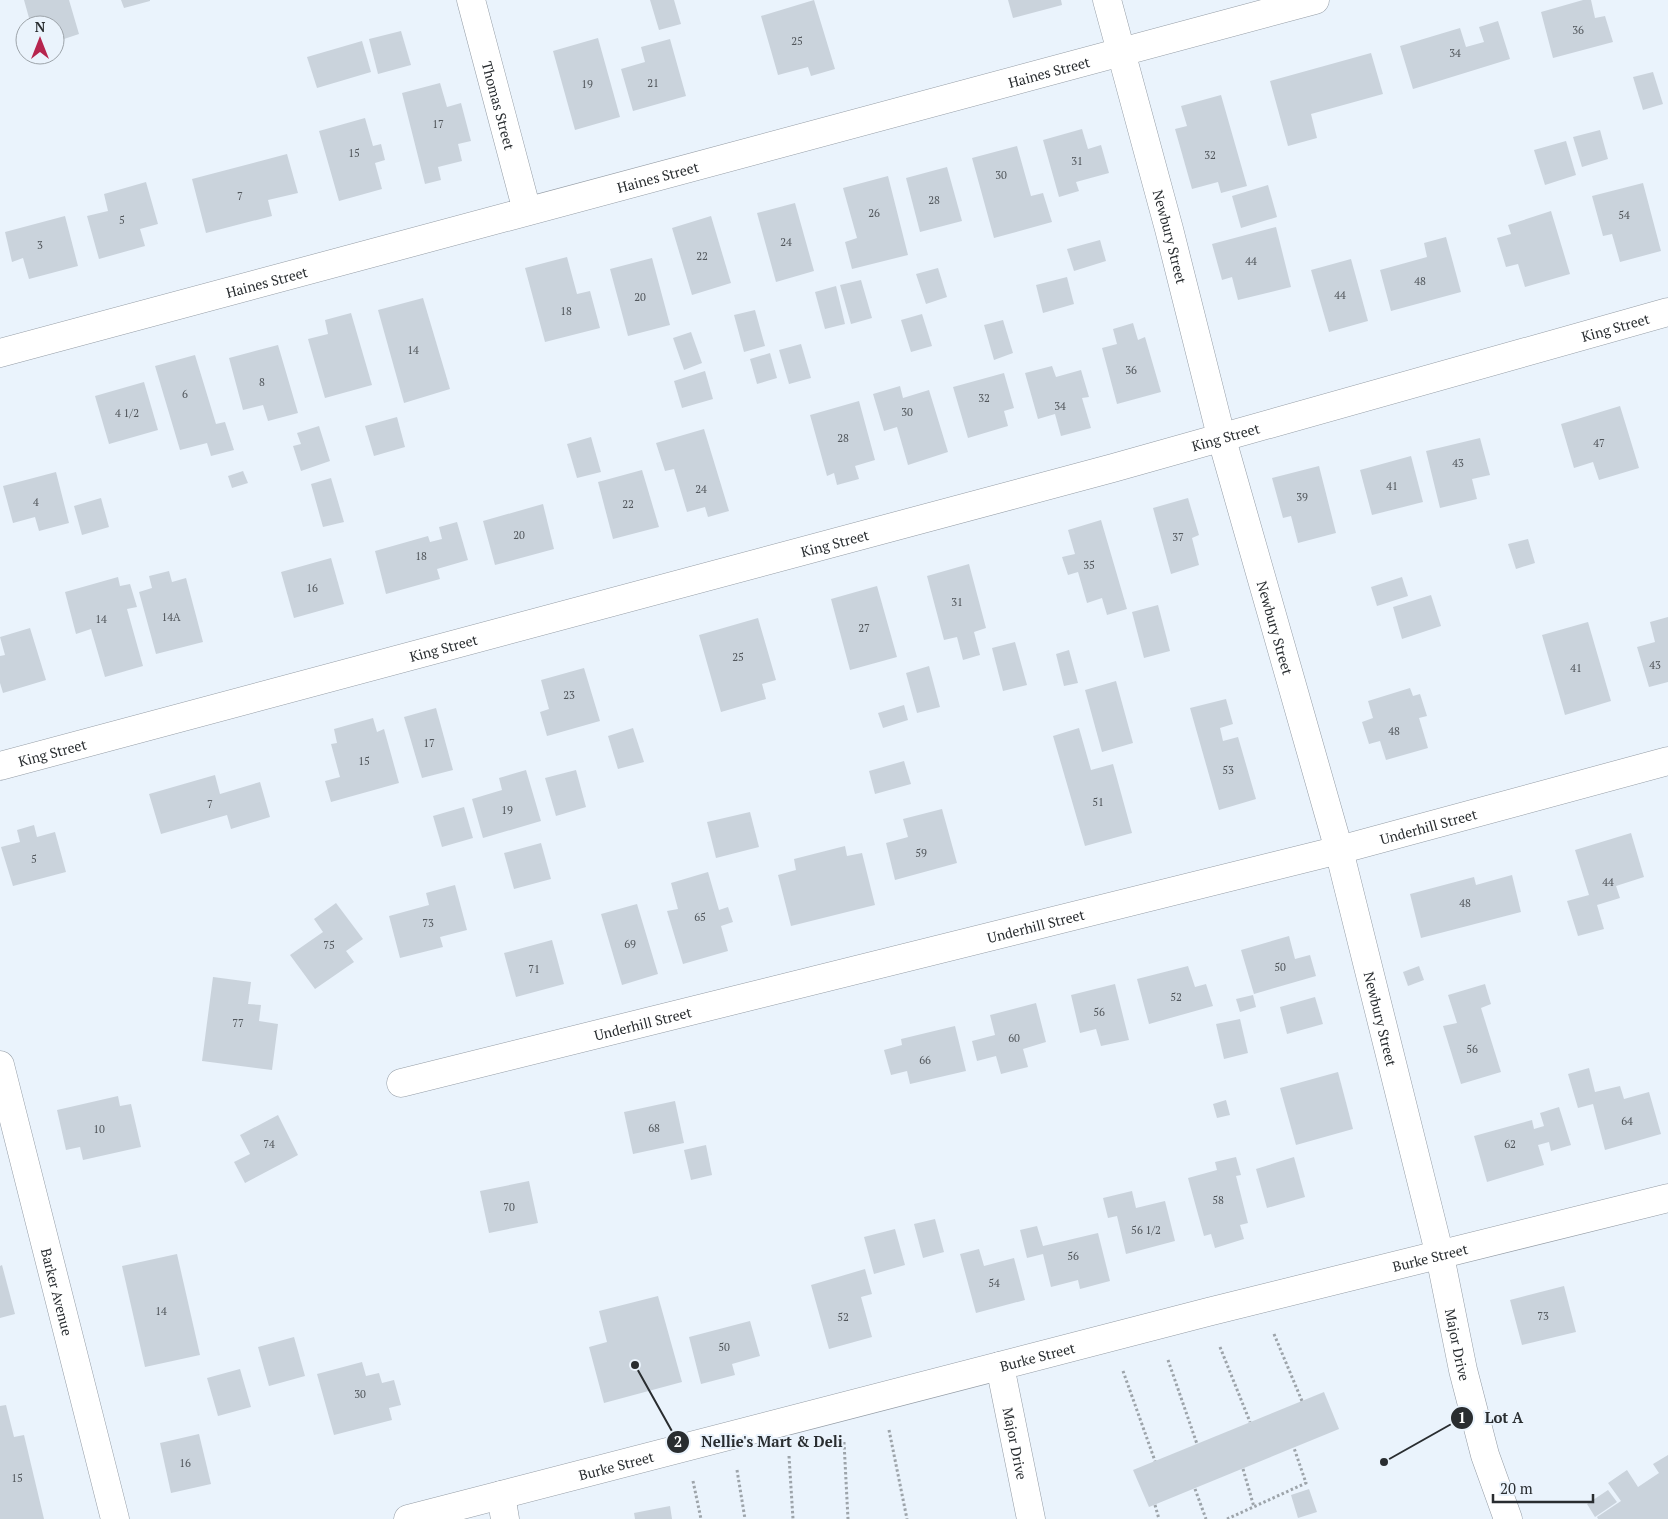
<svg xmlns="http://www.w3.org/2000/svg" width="1668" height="1519" font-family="'PT Serif',serif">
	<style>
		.building { fill: #cad3dc }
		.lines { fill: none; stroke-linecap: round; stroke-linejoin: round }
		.minor-casing { stroke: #949ca5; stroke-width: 29 }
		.path { stroke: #9da4aa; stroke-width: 3; stroke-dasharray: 2.5 2.5; stroke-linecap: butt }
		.minor { stroke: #fff; stroke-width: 28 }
		.labels { text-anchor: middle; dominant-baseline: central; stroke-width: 4; stroke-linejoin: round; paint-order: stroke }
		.number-label { font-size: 11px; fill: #51565b }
		.street-label { font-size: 14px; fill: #292d30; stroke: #eaf3fc }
		.leader { fill: none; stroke: #292d30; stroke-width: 2 }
		.callout-dot { fill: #292d30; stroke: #eaf3fc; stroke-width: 2 }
		.mark-label { font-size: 15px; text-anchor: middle; font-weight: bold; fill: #fff }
		.callout-label { font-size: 15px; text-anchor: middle; font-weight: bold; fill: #292d30; stroke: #eaf3fc; stroke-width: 4; stroke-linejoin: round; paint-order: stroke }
	</style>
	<rect width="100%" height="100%" fill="#eaf3fc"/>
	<g class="building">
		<polygon points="24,0 69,0 79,34 55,42 55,25 31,25"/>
		<polygon points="121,0 150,0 150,1 124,8"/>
		<polygon points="650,0 674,0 681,24 659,30"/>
		<polygon points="814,0 835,69 811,76 808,67 778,75 761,16"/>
		<polygon points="1008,0 1061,0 1062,5 1013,18"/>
		<polygon points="1583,0 1591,0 1595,18 1605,16 1613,42 1553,58 1541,12"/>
		<polygon points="1498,21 1510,59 1413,89 1400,46 1460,28 1466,47 1484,42 1479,27"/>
		<polygon points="401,31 411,65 378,74 369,39"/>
		<polygon points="598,38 620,117 575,130 553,51"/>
		<polygon points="670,39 686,96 633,111 621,69 645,62 641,47"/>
		<polygon points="362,41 371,72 317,88 307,57"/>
		<polygon points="1371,53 1383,94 1311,114 1317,138 1288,146 1270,81"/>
		<polygon points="1653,72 1663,104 1643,110 1633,77"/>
		<polygon points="440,83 447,107 461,103 471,141 458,144 462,161 438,167 441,180 425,184 402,93"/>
		<polygon points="1221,95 1247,186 1221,193 1218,182 1192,189 1175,129 1187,126 1181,106"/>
		<polygon points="365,118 373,146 381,144 385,160 375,163 382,189 339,201 319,131"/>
		<polygon points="1082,129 1088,149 1101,145 1109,173 1076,182 1079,191 1059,197 1043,140"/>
		<polygon points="1600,130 1608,159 1582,167 1573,137"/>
		<polygon points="1566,141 1576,175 1545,185 1534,150"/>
		<polygon points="1017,146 1031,196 1043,193 1052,222 994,238 972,158"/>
		<polygon points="287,154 298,193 268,200 272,216 206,233 192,179"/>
		<polygon points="947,167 962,221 920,232 906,178"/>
		<polygon points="888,176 908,255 852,269 845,242 857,238 843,188"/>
		<polygon points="146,182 158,224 140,229 145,246 99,259 87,216 108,211 104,194"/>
		<polygon points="1643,183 1661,251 1620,262 1612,234 1603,236 1592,196"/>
		<polygon points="1268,185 1277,217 1241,228 1232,196"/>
		<polygon points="795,203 814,271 776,282 757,213"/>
		<polygon points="1551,211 1570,274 1525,287 1518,264 1506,267 1497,238 1511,234 1508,225"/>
		<polygon points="65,216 78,266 29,279 23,258 12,262 5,232"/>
		<polygon points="711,216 731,283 692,295 672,228"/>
		<polygon points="1276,227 1291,287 1238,300 1232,277 1222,280 1212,244"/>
		<polygon points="1446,237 1461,292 1391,311 1380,270 1427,257 1424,243"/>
		<polygon points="1100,240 1106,261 1074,271 1067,249"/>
		<polygon points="567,257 577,294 590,291 600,328 545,342 525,268"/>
		<polygon points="652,258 670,325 628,336 610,269"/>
		<polygon points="1351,259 1368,321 1329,332 1311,270"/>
		<polygon points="938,268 947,297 926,304 916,274"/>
		<polygon points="1067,277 1074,304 1043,313 1036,285"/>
		<polygon points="861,280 872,318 851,324 840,285"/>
		<polygon points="836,286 845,324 825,329 815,292"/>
		<polygon points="423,298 450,389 404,403 378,310"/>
		<polygon points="755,310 765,346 744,352 734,315"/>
		<polygon points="351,313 372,385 325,398 308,339 328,334 325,320"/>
		<polygon points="922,314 932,346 911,352 901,320"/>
		<polygon points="1003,320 1013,353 994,360 984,325"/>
		<polygon points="1133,323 1138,340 1145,337 1161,392 1117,404 1102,348 1117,344 1113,329"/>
		<polygon points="691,332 702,363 684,370 673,338"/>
		<polygon points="801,344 811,378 789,384 779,350"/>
		<polygon points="278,345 298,413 268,421 263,405 243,410 229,358"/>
		<polygon points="770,353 777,378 757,384 750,359"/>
		<polygon points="195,355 216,424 225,422 234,450 211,456 207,443 180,450 155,366"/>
		<polygon points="1052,366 1056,377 1081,370 1089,397 1082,398 1091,428 1061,436 1055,414 1038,419 1025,373"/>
		<polygon points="705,371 713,399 682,408 674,381"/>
		<polygon points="1004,373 1014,408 1004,411 1008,426 968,438 953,387"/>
		<polygon points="144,382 158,430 109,444 95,396"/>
		<polygon points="900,386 903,398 929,390 948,452 908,465 897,427 884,431 873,394"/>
		<polygon points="859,401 875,460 855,466 859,479 837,485 834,473 827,476 810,415"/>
		<polygon points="1620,406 1639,468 1599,480 1593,462 1574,468 1561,424"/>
		<polygon points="397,417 405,447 374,456 365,426"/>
		<polygon points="319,426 330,461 301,471 293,446 301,444 297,433"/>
		<polygon points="704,429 729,511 708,517 705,507 687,512 674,469 665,471 656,443"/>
		<polygon points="591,437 601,472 577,478 567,444"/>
		<polygon points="1480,438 1490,475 1472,479 1477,499 1440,508 1426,451"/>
		<polygon points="1411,456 1423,502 1372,515 1360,470"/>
		<polygon points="1319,466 1336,533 1298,543 1291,516 1283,518 1272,478"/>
		<polygon points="642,470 659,527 613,539 598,482"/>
		<polygon points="243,471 248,483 232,488 228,476"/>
		<polygon points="56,472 69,523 39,531 35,517 13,523 3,486"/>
		<polygon points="331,478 344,522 323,527 311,484"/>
		<polygon points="101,498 109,527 82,535 74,506"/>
		<polygon points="1188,498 1199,535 1192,538 1199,565 1171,574 1153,508"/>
		<polygon points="543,504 554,549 495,565 483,521"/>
		<polygon points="1101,520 1127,609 1107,615 1102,598 1087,603 1078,572 1068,575 1062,557 1075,554 1068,530"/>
		<polygon points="457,522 468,560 437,569 440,579 386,594 375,551 428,536 430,542 442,539 439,527"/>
		<polygon points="1528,539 1535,563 1516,569 1508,544"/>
		<polygon points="331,558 344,604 294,618 281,572"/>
		<polygon points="969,564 986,628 974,632 980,655 963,660 957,637 944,640 927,576"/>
		<polygon points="169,571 172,582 186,578 203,642 156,654 139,592 152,588 149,576"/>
		<polygon points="118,577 120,586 130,584 137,607 127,609 143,666 105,677 91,629 76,634 65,592"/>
		<polygon points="1402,577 1408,596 1377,606 1371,587"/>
		<polygon points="877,586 897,657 850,670 831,599"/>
		<polygon points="1431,595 1441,626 1402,639 1393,607"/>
		<polygon points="1158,605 1170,651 1144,658 1132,612"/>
		<polygon points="1668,617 1668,682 1649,687 1637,647 1655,642 1650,622"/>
		<polygon points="758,618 776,680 762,684 766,699 721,712 699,635"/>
		<polygon points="1588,622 1611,701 1565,715 1542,635"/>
		<polygon points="30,628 46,680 3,693 0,683 0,656 5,655 0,637"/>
		<polygon points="1015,642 1027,685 1003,691 992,648"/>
		<polygon points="1069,650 1078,683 1064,686 1056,654"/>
		<polygon points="929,666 940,707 917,713 906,673"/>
		<polygon points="584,668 600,721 547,736 540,712 549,709 541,680"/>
		<polygon points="1116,681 1133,743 1102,752 1085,690"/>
		<polygon points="1410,688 1413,696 1420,694 1427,716 1419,718 1428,748 1386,760 1380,741 1369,744 1362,722 1373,718 1368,701"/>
		<polygon points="1226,699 1233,724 1220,728 1223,741 1238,737 1256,799 1219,810 1190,708"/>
		<polygon points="904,705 908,720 883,728 878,713"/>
		<polygon points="436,708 453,770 422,778 404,717"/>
		<polygon points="373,718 377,732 384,729 399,783 331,802 325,781 340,777 331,744 337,743 334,729"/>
		<polygon points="633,728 644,762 618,769 608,736"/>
		<polygon points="1079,728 1091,770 1113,764 1132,833 1085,846 1053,736"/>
		<polygon points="904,761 911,784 875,794 869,771"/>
		<polygon points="526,770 541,821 483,838 472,799 502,790 499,778"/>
		<polygon points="576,770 586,807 556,816 545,778"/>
		<polygon points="215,775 220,794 260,782 270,817 231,829 227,815 161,834 149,794"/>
		<polygon points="464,807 473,838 442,847 433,816"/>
		<polygon points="942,809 957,863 895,880 886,843 908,837 903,819"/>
		<polygon points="750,812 759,847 716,858 707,822"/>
		<polygon points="34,825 37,837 55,832 66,872 13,886 1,847 20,842 17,830"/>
		<polygon points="1631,833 1644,877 1616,886 1620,898 1597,905 1604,929 1578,936 1567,901 1589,895 1575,850"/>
		<polygon points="541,843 551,879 514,889 504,853"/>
		<polygon points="845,846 847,856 862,853 875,905 791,926 778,875 796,870 794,859"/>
		<polygon points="708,872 719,910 728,907 733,922 721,926 728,951 683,964 667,911 678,909 671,883"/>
		<polygon points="1512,875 1521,912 1421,938 1410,894 1474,877 1476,885"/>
		<polygon points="455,885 467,930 440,937 443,947 400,958 389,916 429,905 426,893"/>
		<polygon points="336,903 363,939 346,951 354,962 315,989 290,955 323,932 314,919"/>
		<polygon points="637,904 658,974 622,985 601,914"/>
		<polygon points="1289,936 1295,959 1310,955 1316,976 1254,994 1241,950"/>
		<polygon points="552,940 564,984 516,997 504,953"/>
		<polygon points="1188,966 1195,987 1206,984 1213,1006 1149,1024 1137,979"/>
		<polygon points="1419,966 1424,980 1408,986 1403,972"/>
		<polygon points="213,977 251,982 248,1004 261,1005 259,1021 278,1024 272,1070 202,1061"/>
		<polygon points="1115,984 1129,1040 1101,1046 1096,1029 1080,1033 1071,995"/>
		<polygon points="1485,984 1491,1004 1481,1008 1501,1072 1461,1084 1443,1026 1457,1023 1448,995"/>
		<polygon points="1253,995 1256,1007 1240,1012 1236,999"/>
		<polygon points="1315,997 1323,1024 1287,1034 1280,1007"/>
		<polygon points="1036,1003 1046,1042 1023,1049 1028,1067 1001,1074 996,1056 977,1061 972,1041 995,1035 990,1015"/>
		<polygon points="1240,1019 1248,1053 1224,1059 1216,1024"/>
		<polygon points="955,1026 966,1071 910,1084 907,1071 891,1075 884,1050 902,1045 901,1039"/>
		<polygon points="1589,1068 1595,1092 1620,1086 1624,1099 1649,1092 1661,1134 1605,1150 1593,1104 1578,1108 1568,1074"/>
		<polygon points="1338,1072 1353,1129 1296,1145 1280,1088"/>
		<polygon points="118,1096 120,1106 131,1104 141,1147 83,1160 80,1147 66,1150 57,1110"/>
		<polygon points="1226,1100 1230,1115 1217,1118 1213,1104"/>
		<polygon points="675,1101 684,1143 633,1154 624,1112"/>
		<polygon points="1559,1107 1571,1145 1551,1151 1549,1142 1538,1145 1544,1165 1487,1182 1474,1136 1532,1120 1534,1129 1544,1126 1540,1113"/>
		<polygon points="278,1115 298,1155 245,1183 234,1162 250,1154 240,1135"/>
		<polygon points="706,1145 712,1175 691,1180 684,1150"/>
		<polygon points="1236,1157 1241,1175 1236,1176 1248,1223 1240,1225 1244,1239 1215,1248 1211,1234 1204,1236 1188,1178 1217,1170 1215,1162"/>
		<polygon points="1294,1157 1305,1197 1267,1208 1256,1169"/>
		<polygon points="529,1181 538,1223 489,1233 480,1191"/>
		<polygon points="1132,1191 1136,1208 1165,1201 1175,1241 1126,1254 1117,1216 1108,1218 1103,1198"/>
		<polygon points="935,1219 944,1252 923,1258 914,1224"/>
		<polygon points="1037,1226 1043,1246 1098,1233 1110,1281 1080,1289 1078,1280 1051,1287 1043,1254 1027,1258 1020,1230"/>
		<polygon points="895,1229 905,1265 874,1274 864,1237"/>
		<polygon points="979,1249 984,1266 1014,1258 1025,1300 976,1313 960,1254"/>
		<polygon points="177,1254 200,1355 145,1367 122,1266"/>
		<polygon points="2,1265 15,1314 0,1318 0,1266"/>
		<polygon points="865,1269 872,1294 861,1297 872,1337 829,1349 811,1285"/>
		<polygon points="1564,1286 1576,1332 1522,1345 1510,1300"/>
		<polygon points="658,1296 682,1382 604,1403 589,1347 607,1342 599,1311"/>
		<polygon points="750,1321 760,1356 732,1364 735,1375 701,1384 689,1337"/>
		<polygon points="294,1337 305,1376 269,1386 258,1347"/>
		<polygon points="362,1362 366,1376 379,1373 382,1383 394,1380 401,1405 389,1408 392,1420 334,1435 317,1374"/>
		<polygon points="240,1369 251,1407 218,1416 207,1378"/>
		<polygon points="1324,1392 1339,1429 1149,1507 1133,1470"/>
		<polygon points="6,1405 14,1437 24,1435 44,1519 0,1519 0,1406"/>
		<polygon points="199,1434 211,1484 171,1493 160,1443"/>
		<polygon points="1668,1455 1668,1519 1598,1519 1597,1517 1621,1501 1608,1483 1627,1470 1638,1487 1659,1473 1653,1464"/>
		<polygon points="1309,1489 1317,1512 1298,1518 1291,1495"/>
		<polygon points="1608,1490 1617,1502 1595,1517 1587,1504"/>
		<polygon points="670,1506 672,1519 635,1519 634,1513"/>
	</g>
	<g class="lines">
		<defs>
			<g id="minor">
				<path id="s1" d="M471,0L527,211"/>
				<path id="s2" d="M1107,0L1169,229L1221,436L1339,850L1440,1256L1463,1370L1485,1455L1508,1519"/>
				<path id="s3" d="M0,353L1315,0"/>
				<path id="s4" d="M0,766L1113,468L1668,312"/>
				<path id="s5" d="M0,1065L115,1519"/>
				<path id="s6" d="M401,1083L1339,850L1668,761"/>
				<path id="s7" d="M1000,1366L1031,1519"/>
				<polyline points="501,1495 505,1519"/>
				<path id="s8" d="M408,1519L1208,1312L1668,1198"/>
			</g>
		</defs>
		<use href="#minor" class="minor-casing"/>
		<g class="path">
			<polyline points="1274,1334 1302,1401"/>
			<polyline points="1220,1347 1250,1422"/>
			<polyline points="1168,1360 1197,1444"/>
			<polyline points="1123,1371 1155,1461"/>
			<polyline points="889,1430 907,1519"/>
			<polyline points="844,1442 848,1519"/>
			<polyline points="789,1456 793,1519"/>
			<polyline points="1243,1469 1254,1507"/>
			<polyline points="737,1470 745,1519"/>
			<polyline points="693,1481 701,1519"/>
			<polyline points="1195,1489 1206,1519"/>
			<polyline points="1155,1505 1159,1519"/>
			<polyline points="1227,1519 1306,1483 1294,1448"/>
		</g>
		<use href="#minor" class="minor"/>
	</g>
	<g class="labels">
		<g class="number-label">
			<text x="1578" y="30">36</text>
			<text x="797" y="41">25</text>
			<text x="1455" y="53">34</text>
			<text x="653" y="83">21</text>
			<text x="587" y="84">19</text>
			<text x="438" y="124">17</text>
			<text x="354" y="153">15</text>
			<text x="1210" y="155">32</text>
			<text x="1077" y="161">31</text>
			<text x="1001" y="175">30</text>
			<text x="240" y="196">7</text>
			<text x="934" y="200">28</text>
			<text x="874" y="213">26</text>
			<text x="1624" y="215">54</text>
			<text x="122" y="220">5</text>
			<text x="786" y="242">24</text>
			<text x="40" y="245">3</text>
			<text x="702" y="256">22</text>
			<text x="1251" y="261">44</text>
			<text x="1420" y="281">48</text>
			<text x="1340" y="295">44</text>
			<text x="640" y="297">20</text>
			<text x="566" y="311">18</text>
			<text x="413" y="350">14</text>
			<text x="1131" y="370">36</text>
			<text x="262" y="382">8</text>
			<text x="185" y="394">6</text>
			<text x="984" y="398">32</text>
			<text x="1060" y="406">34</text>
			<text x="907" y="412">30</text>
			<text x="127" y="413">4 1/2</text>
			<text x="843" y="438">28</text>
			<text x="1599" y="443">47</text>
			<text x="1458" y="463">43</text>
			<text x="1392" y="486">41</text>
			<text x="701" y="489">24</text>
			<text x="1302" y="497">39</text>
			<text x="36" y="502">4</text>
			<text x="628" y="504">22</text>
			<text x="519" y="535">20</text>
			<text x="1178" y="537">37</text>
			<text x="421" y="556">18</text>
			<text x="1089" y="565">35</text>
			<text x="312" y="588">16</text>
			<text x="957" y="602">31</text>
			<text x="171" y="617">14A</text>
			<text x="101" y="619">14</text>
			<text x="864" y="628">27</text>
			<text x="738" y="657">25</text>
			<text x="1655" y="665">43</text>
			<text x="1576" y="668">41</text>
			<text x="569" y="695">23</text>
			<text x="1394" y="731">48</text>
			<text x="429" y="743">17</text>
			<text x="364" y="761">15</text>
			<text x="1228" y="770">53</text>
			<text x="1098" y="802">51</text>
			<text x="210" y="804">7</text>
			<text x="507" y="810">19</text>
			<text x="921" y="853">59</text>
			<text x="34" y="859">5</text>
			<text x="1608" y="882">44</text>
			<text x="1465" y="903">48</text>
			<text x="700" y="917">65</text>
			<text x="428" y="923">73</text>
			<text x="630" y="944">69</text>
			<text x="329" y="945">75</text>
			<text x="1280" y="967">50</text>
			<text x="534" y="969">71</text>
			<text x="1176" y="997">52</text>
			<text x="1099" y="1012">56</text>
			<text x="238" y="1023">77</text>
			<text x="1014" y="1038">60</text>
			<text x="1472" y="1049">56</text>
			<text x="925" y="1060">66</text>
			<text x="1627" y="1121">64</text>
			<text x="654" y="1128">68</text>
			<text x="99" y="1129">10</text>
			<text x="269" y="1144">74</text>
			<text x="1510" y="1144">62</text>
			<text x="1218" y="1200">58</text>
			<text x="509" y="1207">70</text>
			<text x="1146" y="1230">56 1/2</text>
			<text x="1073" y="1256">56</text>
			<text x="994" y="1283">54</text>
			<text x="161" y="1311">14</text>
			<text x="1543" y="1316">73</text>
			<text x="843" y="1317">52</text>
			<text x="724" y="1347">50</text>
			<text x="360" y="1394">30</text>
			<text x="185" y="1463">16</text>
			<text x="17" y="1478">15</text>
		</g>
		<g class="street-label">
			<text stroke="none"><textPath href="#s3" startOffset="1086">Haines Street</textPath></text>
			<text stroke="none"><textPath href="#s1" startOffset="109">Thomas Street</textPath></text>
			<text stroke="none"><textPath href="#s3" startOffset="681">Haines Street</textPath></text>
			<text stroke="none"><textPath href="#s2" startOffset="245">Newbury Street</textPath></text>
			<text stroke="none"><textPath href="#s3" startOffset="276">Haines Street</textPath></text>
			<text stroke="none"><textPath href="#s4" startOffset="1674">King Street</textPath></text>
			<text stroke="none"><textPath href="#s4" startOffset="1269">King Street</textPath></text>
			<text stroke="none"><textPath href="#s4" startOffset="864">King Street</textPath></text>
			<text stroke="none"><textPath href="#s2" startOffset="650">Newbury Street</textPath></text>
			<text stroke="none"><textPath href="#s4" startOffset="459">King Street</textPath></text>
			<text stroke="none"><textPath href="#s4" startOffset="54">King Street</textPath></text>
			<text stroke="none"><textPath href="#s6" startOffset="1059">Underhill Street</textPath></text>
			<text stroke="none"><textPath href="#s6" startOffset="654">Underhill Street</textPath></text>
			<text stroke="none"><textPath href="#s2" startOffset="1055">Newbury Street</textPath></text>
			<text stroke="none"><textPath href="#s6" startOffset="249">Underhill Street</textPath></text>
			<text stroke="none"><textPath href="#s8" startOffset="1055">Burke Street</textPath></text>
			<text stroke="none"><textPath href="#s5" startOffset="234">Barker Avenue</textPath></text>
			<text stroke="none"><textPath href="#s2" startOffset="1390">Major Drive</textPath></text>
			<text stroke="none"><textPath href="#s8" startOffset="650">Burke Street</textPath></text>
			<text stroke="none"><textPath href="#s7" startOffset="79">Major Drive</textPath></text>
			<text stroke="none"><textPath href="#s8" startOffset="215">Burke Street</textPath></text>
		</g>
	</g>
	<path class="leader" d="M1384 1462L1462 1418M635 1365L678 1442"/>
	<g class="callout-dot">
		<circle cx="1384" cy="1462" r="5"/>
		<circle cx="635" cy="1365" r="5"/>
		<circle cx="1462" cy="1418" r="12"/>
		<circle cx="678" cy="1442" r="12"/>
	</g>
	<g class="mark-label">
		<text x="1462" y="1423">1</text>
		<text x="678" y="1447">2</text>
	</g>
	<g class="callout-label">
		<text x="1504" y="1423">Lot A</text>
		<text x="772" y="1447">Nellie's Mart &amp; Deli</text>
	</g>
	<g transform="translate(40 40)"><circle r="24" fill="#eaf3fc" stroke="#9da4aa"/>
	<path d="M0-4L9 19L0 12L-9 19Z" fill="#b6254e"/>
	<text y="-8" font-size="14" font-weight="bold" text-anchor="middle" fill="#292d30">N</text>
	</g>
	<path d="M1493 1494v8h100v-8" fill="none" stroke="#292d30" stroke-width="2.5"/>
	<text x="1500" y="1494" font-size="15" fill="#292d30" stroke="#eaf3fc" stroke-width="4" paint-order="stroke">20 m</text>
</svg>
